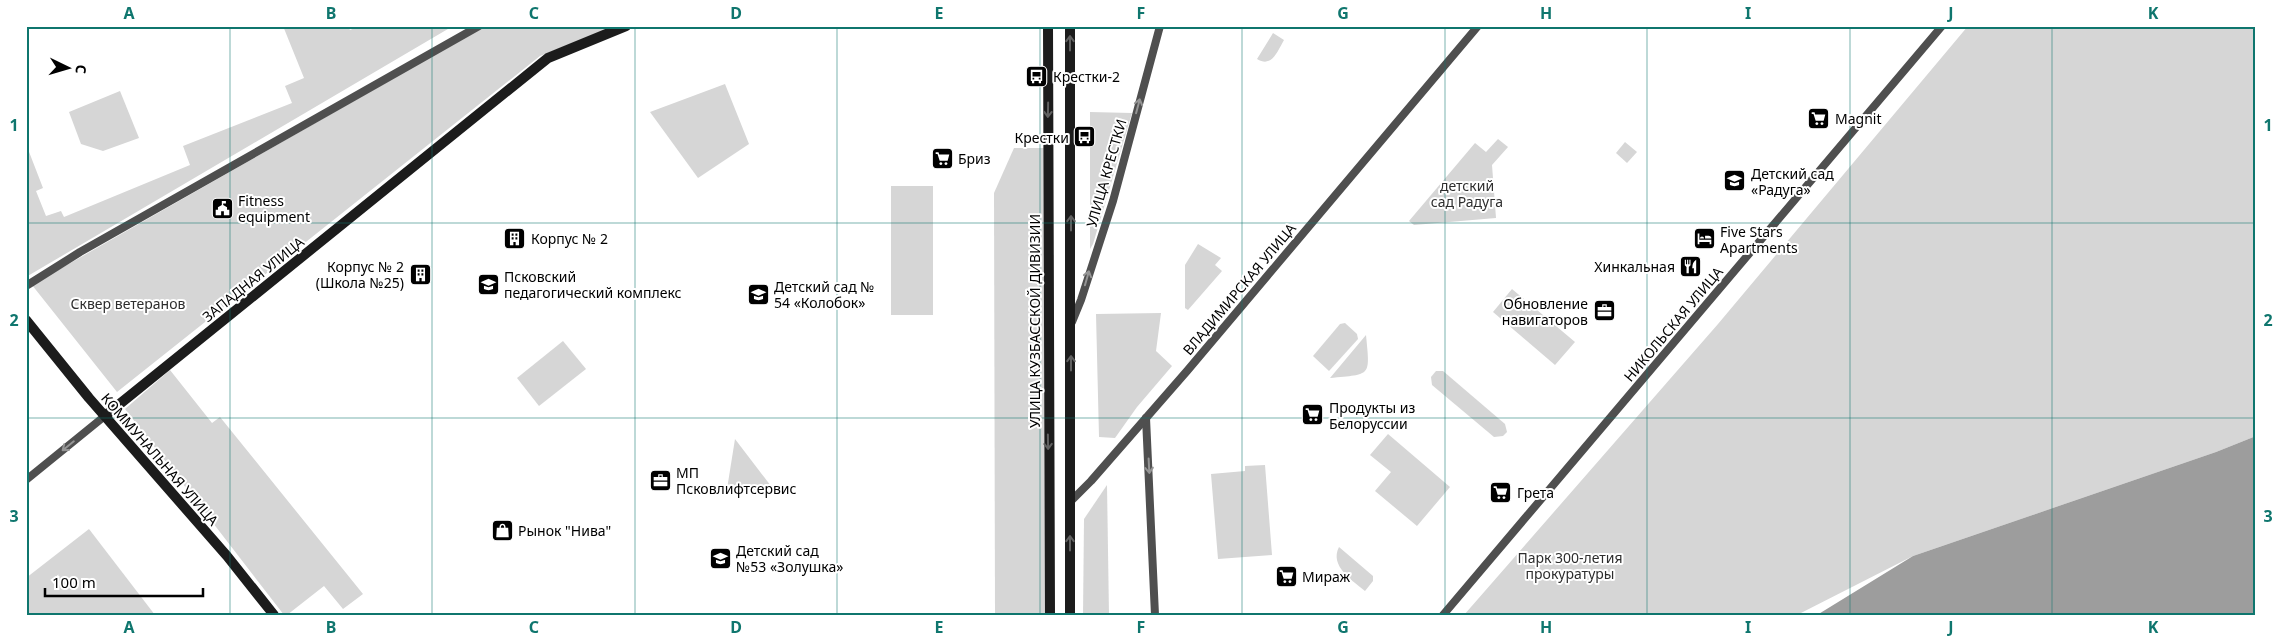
<svg xmlns="http://www.w3.org/2000/svg" width="2282" height="641" font-family="'Noto Sans',sans-serif">
	<style>
		.green { fill: #d6d6d6 }
		.water { fill: #9d9d9d }
		.lines { fill: none; stroke-linecap: round; stroke-linejoin: round }
		.street { stroke: #4f4f4f; stroke-width: 8 }
		.secondary { stroke: #1c1c1c; stroke-width: 10 }
		.oneway { stroke: #606060 }
		.oneway2 { stroke: #959595 }
		.grid { fill: none; stroke: #0f766e; stroke-width: 1; stroke-opacity: 0.55 }
		.labels { text-anchor: middle; dominant-baseline: central; stroke-width: 4; stroke-linejoin: round; paint-order: stroke }
		.poi-label { font-size: 14px; fill: #000; stroke: #fff; text-anchor: start }
		.street-label { font-size: 14px; fill: #000; stroke: #fff }
		.park-label { font-size: 14px; fill: #2d2d2d; stroke: #fff }
		.neatline { fill: none; stroke: #0f766e; stroke-width: 2 }
		.grid-label { font-size: 16px; text-anchor: middle; font-weight: bold; fill: #0f766e }
	</style>
	<rect width="100%" height="100%" fill="#fff"/>
	<g class="green">
		<polygon points="283,26 348,26 350,30 360,26 453,26 26,277 26,144 43,188 36,191 46,216 61,211 64,217 190,165 183,146 292,103 285,86 304,78"/>
		<polygon points="485,26 615,26 540,56 117,392 32,285"/>
		<polygon points="1968,26 2256,26 2256,436 2216,452 1913,556 1797,615 1464,615 1718,324"/>
		<path d="M1273,33L1284,40C1277,52 1272,68 1257,59Z"/>
		<polygon points="725,84 749,144 698,178 650,112"/>
		<polygon points="120,91 139,138 103,151 81,144 69,112"/>
		<polygon points="1090,112 1132,113 1093,244 1090,249"/>
		<polygon points="1498,139 1508,147 1492,165 1496,218 1414,225 1409,221 1475,143 1486,152"/>
		<polygon points="1625,142 1637,152 1627,163 1616,153"/>
		<polygon points="1014,148 1049,148 1045,615 995,615 994,193"/>
		<rect x="891" y="186" width="42" height="129"/>
		<polygon points="1198,244 1221,258 1215,265 1222,271 1188,310 1185,308 1185,265"/>
		<polygon points="1512,289 1575,342 1555,365 1493,312"/>
		<polygon points="1161,313 1156,351 1172,366 1137,407 1115,438 1099,437 1096,314"/>
		<polygon points="1345,323 1357,334 1358,339 1329,371 1313,356 1340,324"/>
		<path d="M1366,335C1370,377 1372,374 1330,378Z"/>
		<polygon points="563,341 586,369 539,406 517,378"/>
		<polygon points="170,370 212,423 220,417 363,594 343,609 324,586 287,615 284,615 125,409"/>
		<polygon points="1436,371 1443,371 1505,424 1507,432 1503,436 1494,437 1432,385 1431,377"/>
		<polygon points="1388,434 1450,487 1417,526 1375,491 1391,472 1370,455"/>
		<polygon points="735,439 774,490 727,489"/>
		<polygon points="1265,465 1272,555 1218,559 1211,474 1245,471 1245,466"/>
		<polygon points="1107,485 1109,615 1083,615 1084,519"/>
		<polygon points="89,529 155,615 26,615 26,578"/>
		<path d="M1339,547L1373,576V581L1365,591C1353,581 1329,566 1339,547Z"/>
	</g>
	<polygon class="water" points="2256,436 2256,615 1817,615 1913,556 2216,452"/>
	<g class="lines">
		<g class="street">
			<polyline points="26,286 80,252 479,26"/>
			<polyline points="1072,322 1081,300 1113,201 1160,26"/>
			<polyline points="1146,418 1155,615"/>
			<polyline points="26,480 106,415"/>
			<polyline points="1070,502 1091,481 1187,371 1478,26"/>
			<polyline points="1443,615 1942,26"/>
		</g>
		<g class="secondary">
			<polyline points="1048,26 1050,615"/>
			<polyline points="26,320 89,398 227,556 274,615"/>
			<polyline points="106,415 548,58 626,26"/>
			<polyline points="1070,615 1070,26"/>
		</g>
	</g>
	<defs><path id="oneway-shaft" d="M-6 0H5M1.5-3L5.5 0L1.5 3" fill="none" stroke-width="1.6" stroke-linecap="round" stroke-linejoin="round" transform="scale(1.25)"/></defs>
	<g class="oneway">
		<use href="#oneway-shaft" transform="translate(1070 43) rotate(-90)"/>
		<use href="#oneway-shaft" transform="translate(1048 110) rotate(91)"/>
		<use href="#oneway-shaft" transform="translate(1071 223) rotate(-90)"/>
		<use href="#oneway-shaft" transform="translate(1071 363) rotate(-90)"/>
		<use href="#oneway-shaft" transform="translate(1048 442) rotate(89)"/>
		<use href="#oneway-shaft" transform="translate(1070 543) rotate(-90)"/>
	</g>
	<g class="oneway2">
		<use href="#oneway-shaft" transform="translate(1138 106) rotate(-75)"/>
		<use href="#oneway-shaft" transform="translate(1087 278) rotate(-74)"/>
		<use href="#oneway-shaft" transform="translate(68 446) rotate(141)"/>
		<use href="#oneway-shaft" transform="translate(1149 466) rotate(87)"/>
	</g>
	<path class="grid" d="M230,26V615M432,26V615M635,26V615M837,26V615M1040,26V615M1242,26V615M1445,26V615M1647,26V615M1850,26V615M2052,26V615M26,223H2256M26,418H2256"/>
	<defs>
		<symbol id="bus-square" viewBox="-11 -11 22 22"><rect x="-9" y="-9" width="18" height="18" rx="4" fill="#000" stroke="#fff"/><path d="M-5-6H5V4H4V6H2V4H-2V6H-4V4H-5ZM-3.5-4V0h7V-4ZM-3.5 1.2v1.5H-2V1.2ZM2 1.2v1.5H3.5V1.2Z" fill="#fff"/></symbol>
		<symbol id="supermarket-square" viewBox="-11 -11 22 22"><rect x="-9" y="-9" width="18" height="18" rx="4" fill="#000" stroke="#fff"/><path d="M-6-5.5h2.5l.6 2H6L4.5 2H-2.5L-4.4-4H-6ZM-1.5 3.2a1.3 1.3 0 1 0 .1 0ZM3 3.2a1.3 1.3 0 1 0 .1 0Z" fill="#fff"/></symbol>
		<symbol id="school-square" viewBox="-11 -11 22 22"><rect x="-9" y="-9" width="18" height="18" rx="4" fill="#000" stroke="#fff"/><path d="M0-5L7-2L0 1L-7-2ZM-4 1L0 2.5L4 1V4Q0 6-4 4Z" fill="#fff"/></symbol>
		<symbol id="civic-square" viewBox="-11 -11 22 22"><rect x="-9" y="-9" width="18" height="18" rx="4" fill="#000" stroke="#fff"/><path d="M-.6-6.5H3V-4.5H.6V-3L4-1V1h2V6H-6V1h2V-1L-.6-3ZM-1.2 2.5V6h2.4V2.5Z" fill="#fff"/></symbol>
		<symbol id="building-square" viewBox="-11 -11 22 22"><rect x="-9" y="-9" width="18" height="18" rx="4" fill="#000" stroke="#fff"/><path d="M-4-6H4V6H1V3H-1V6H-4ZM-2.5-4.3h1.7v1.8h-1.7ZM.8-4.3h1.7v1.8H.8ZM-2.5-1h1.7V.8h-1.7ZM.8-1h1.7V.8H.8Z" fill="#fff"/></symbol>
		<symbol id="hotel-square" viewBox="-11 -11 22 22"><rect x="-9" y="-9" width="18" height="18" rx="4" fill="#000" stroke="#fff"/><path d="M-6-4.5h1.5V1H6V5H4.5V3h-9V5H-6ZM-4 0a1.8 1.8 0 1 1 3.6 0ZM.5 0V-2.5h3Q6-2.5 6 0Z" fill="#fff"/></symbol>
		<symbol id="restaurant-square" viewBox="-11 -11 22 22"><rect x="-9" y="-9" width="18" height="18" rx="4" fill="#000" stroke="#fff"/><path d="M-5-6h1v4h1v-4h1v4h1v-4h1v5L-1.5 .5V6h-2V.5L-5-1ZM5-6V6H3V1.5H1.5Q1.5-4 5-6Z" fill="#fff"/></symbol>
		<symbol id="office-square" viewBox="-11 -11 22 22"><rect x="-9" y="-9" width="18" height="18" rx="4" fill="#000" stroke="#fff"/><path d="M-6-3h4V-5.5h4V-3h4V5H-6ZM-1-4.5V-3h2v-1.5ZM-6 0V1H6V0Z" fill="#fff"/></symbol>
		<symbol id="shop-square" viewBox="-11 -11 22 22"><rect x="-9" y="-9" width="18" height="18" rx="4" fill="#000" stroke="#fff"/><path d="M-5-2.5h2.3a2.7 3.5 0 0 1 5.4 0H5L5.5 6h-11ZM-1.5-2.5h3a1.5 2.3 0 0 0-3 0Z" fill="#fff"/></symbol>
	</defs>
	<g fill-rule="evenodd">
		<use href="#bus-square" x="1024" y="64" width="25" height="25"/>
		<use href="#supermarket-square" x="1806" y="106" width="25" height="25"/>
		<use href="#bus-square" x="1072" y="124" width="25" height="25"/>
		<use href="#supermarket-square" x="930" y="146" width="25" height="25"/>
		<use href="#school-square" x="1722" y="168" width="25" height="25"/>
		<use href="#civic-square" x="210" y="196" width="25" height="25"/>
		<use href="#building-square" x="502" y="226" width="25" height="25"/>
		<use href="#hotel-square" x="1692" y="226" width="25" height="25"/>
		<use href="#restaurant-square" x="1678" y="254" width="25" height="25"/>
		<use href="#building-square" x="408" y="262" width="25" height="25"/>
		<use href="#school-square" x="476" y="272" width="25" height="25"/>
		<use href="#school-square" x="746" y="282" width="25" height="25"/>
		<use href="#office-square" x="1592" y="298" width="25" height="25"/>
		<use href="#supermarket-square" x="1300" y="402" width="25" height="25"/>
		<use href="#office-square" x="648" y="468" width="25" height="25"/>
		<use href="#supermarket-square" x="1488" y="480" width="25" height="25"/>
		<use href="#shop-square" x="490" y="518" width="25" height="25"/>
		<use href="#school-square" x="708" y="546" width="25" height="25"/>
		<use href="#supermarket-square" x="1274" y="564" width="25" height="25"/>
	</g>
	<g class="labels">
		<g class="poi-label">
			<text x="1053" y="76">Крестки-2</text>
			<text x="1835" y="118">Magnit</text>
			<text x="1069" y="137" text-anchor="end">Крестки</text>
			<text x="958" y="158">Бриз</text>
			<text x="1751" y="173">Детский сад<tspan x="1751" dy="16">«Радуга»</tspan></text>
			<text x="238" y="200">Fitness<tspan x="238" dy="16">equipment</tspan></text>
			<text x="1720" y="231">Five Stars<tspan x="1720" dy="16">Apartments</tspan></text>
			<text x="531" y="238">Корпус № 2</text>
			<text x="404" y="266" text-anchor="end">Корпус № 2<tspan x="404" dy="16">(Школа №25)</tspan></text>
			<text x="1675" y="266" text-anchor="end">Хинкальная</text>
			<text x="504" y="276">Псковский<tspan x="504" dy="16">педагогический комплекс</tspan></text>
			<text x="774" y="286">Детский сад №<tspan x="774" dy="16">54 «Колобок»</tspan></text>
			<text x="1588" y="303" text-anchor="end">Обновление<tspan x="1588" dy="16">навигаторов</tspan></text>
			<text x="1329" y="407">Продукты из<tspan x="1329" dy="16">Белоруссии</tspan></text>
			<text x="676" y="472">МП<tspan x="676" dy="16">Псковлифтсервис</tspan></text>
			<text x="1517" y="492">Грета</text>
			<text x="518" y="530">Рынок "Нива"</text>
			<text x="736" y="550">Детский сад<tspan x="736" dy="16">№53 «Золушка»</tspan></text>
			<text x="1302" y="576">Мираж</text>
		</g>
		<g class="street-label">
			<text transform="translate(1106 173) rotate(-74)">УЛИЦА КРЕСТКИ</text>
			<text transform="translate(253 279) rotate(-39)">ЗАПАДНАЯ УЛИЦА</text>
			<text transform="translate(1239 289) rotate(-50)">ВЛАДИМИРСКАЯ УЛИЦА</text>
			<text transform="translate(1034 321) rotate(-90)">УЛИЦА КУЗБАССКОЙ ДИВИЗИИ</text>
			<text transform="translate(1673 324) rotate(-50)">НИКОЛЬСКАЯ УЛИЦА</text>
			<text transform="translate(160 459) rotate(49)">КОММУНАЛЬНАЯ УЛИЦА</text>
		</g>
		<g class="park-label">
			<text x="1467" y="185">детский<tspan x="1467" dy="16">сад Радуга</tspan></text>
			<text x="128" y="303">Сквер ветеранов</text>
			<text x="1570" y="557">Парк 300-летия<tspan x="1570" dy="16">прокуратуры</tspan></text>
		</g>
	</g>
	<rect width="2282" height="641" fill="none" stroke="#ffffff" stroke-width="55"/>
	<g transform="translate(68 68) rotate(95)" stroke="#ffffff" stroke-width="4" paint-order="stroke">
	<path d="M0-4L9 19L0 12L-9 19Z" fill="#000000"/>
	<text y="-8" font-size="14" font-weight="bold" text-anchor="middle" fill="#000000">С</text>
	</g>
	<path d="M45 588v8h158v-8" fill="none" stroke="#000000" stroke-width="2.5"/>
	<text x="52" y="588" font-size="15" fill="#000000" stroke="#ffffff" stroke-width="4" paint-order="stroke">100 m</text>
	<rect x="28" y="28" width="2226" height="586" class="neatline"/>
	<g class="grid-label">
		<text x="129" y="19">A</text>
		<text x="331" y="19">B</text>
		<text x="534" y="19">C</text>
		<text x="736" y="19">D</text>
		<text x="939" y="19">E</text>
		<text x="1141" y="19">F</text>
		<text x="1343" y="19">G</text>
		<text x="1546" y="19">H</text>
		<text x="1748" y="19">I</text>
		<text x="1951" y="19">J</text>
		<text x="2153" y="19">K</text>
		<text x="14" y="131">1</text>
		<text x="2268" y="131">1</text>
		<text x="14" y="326">2</text>
		<text x="2268" y="326">2</text>
		<text x="14" y="522">3</text>
		<text x="2268" y="522">3</text>
		<text x="129" y="633">A</text>
		<text x="331" y="633">B</text>
		<text x="534" y="633">C</text>
		<text x="736" y="633">D</text>
		<text x="939" y="633">E</text>
		<text x="1141" y="633">F</text>
		<text x="1343" y="633">G</text>
		<text x="1546" y="633">H</text>
		<text x="1748" y="633">I</text>
		<text x="1951" y="633">J</text>
		<text x="2153" y="633">K</text>
	</g>
</svg>
